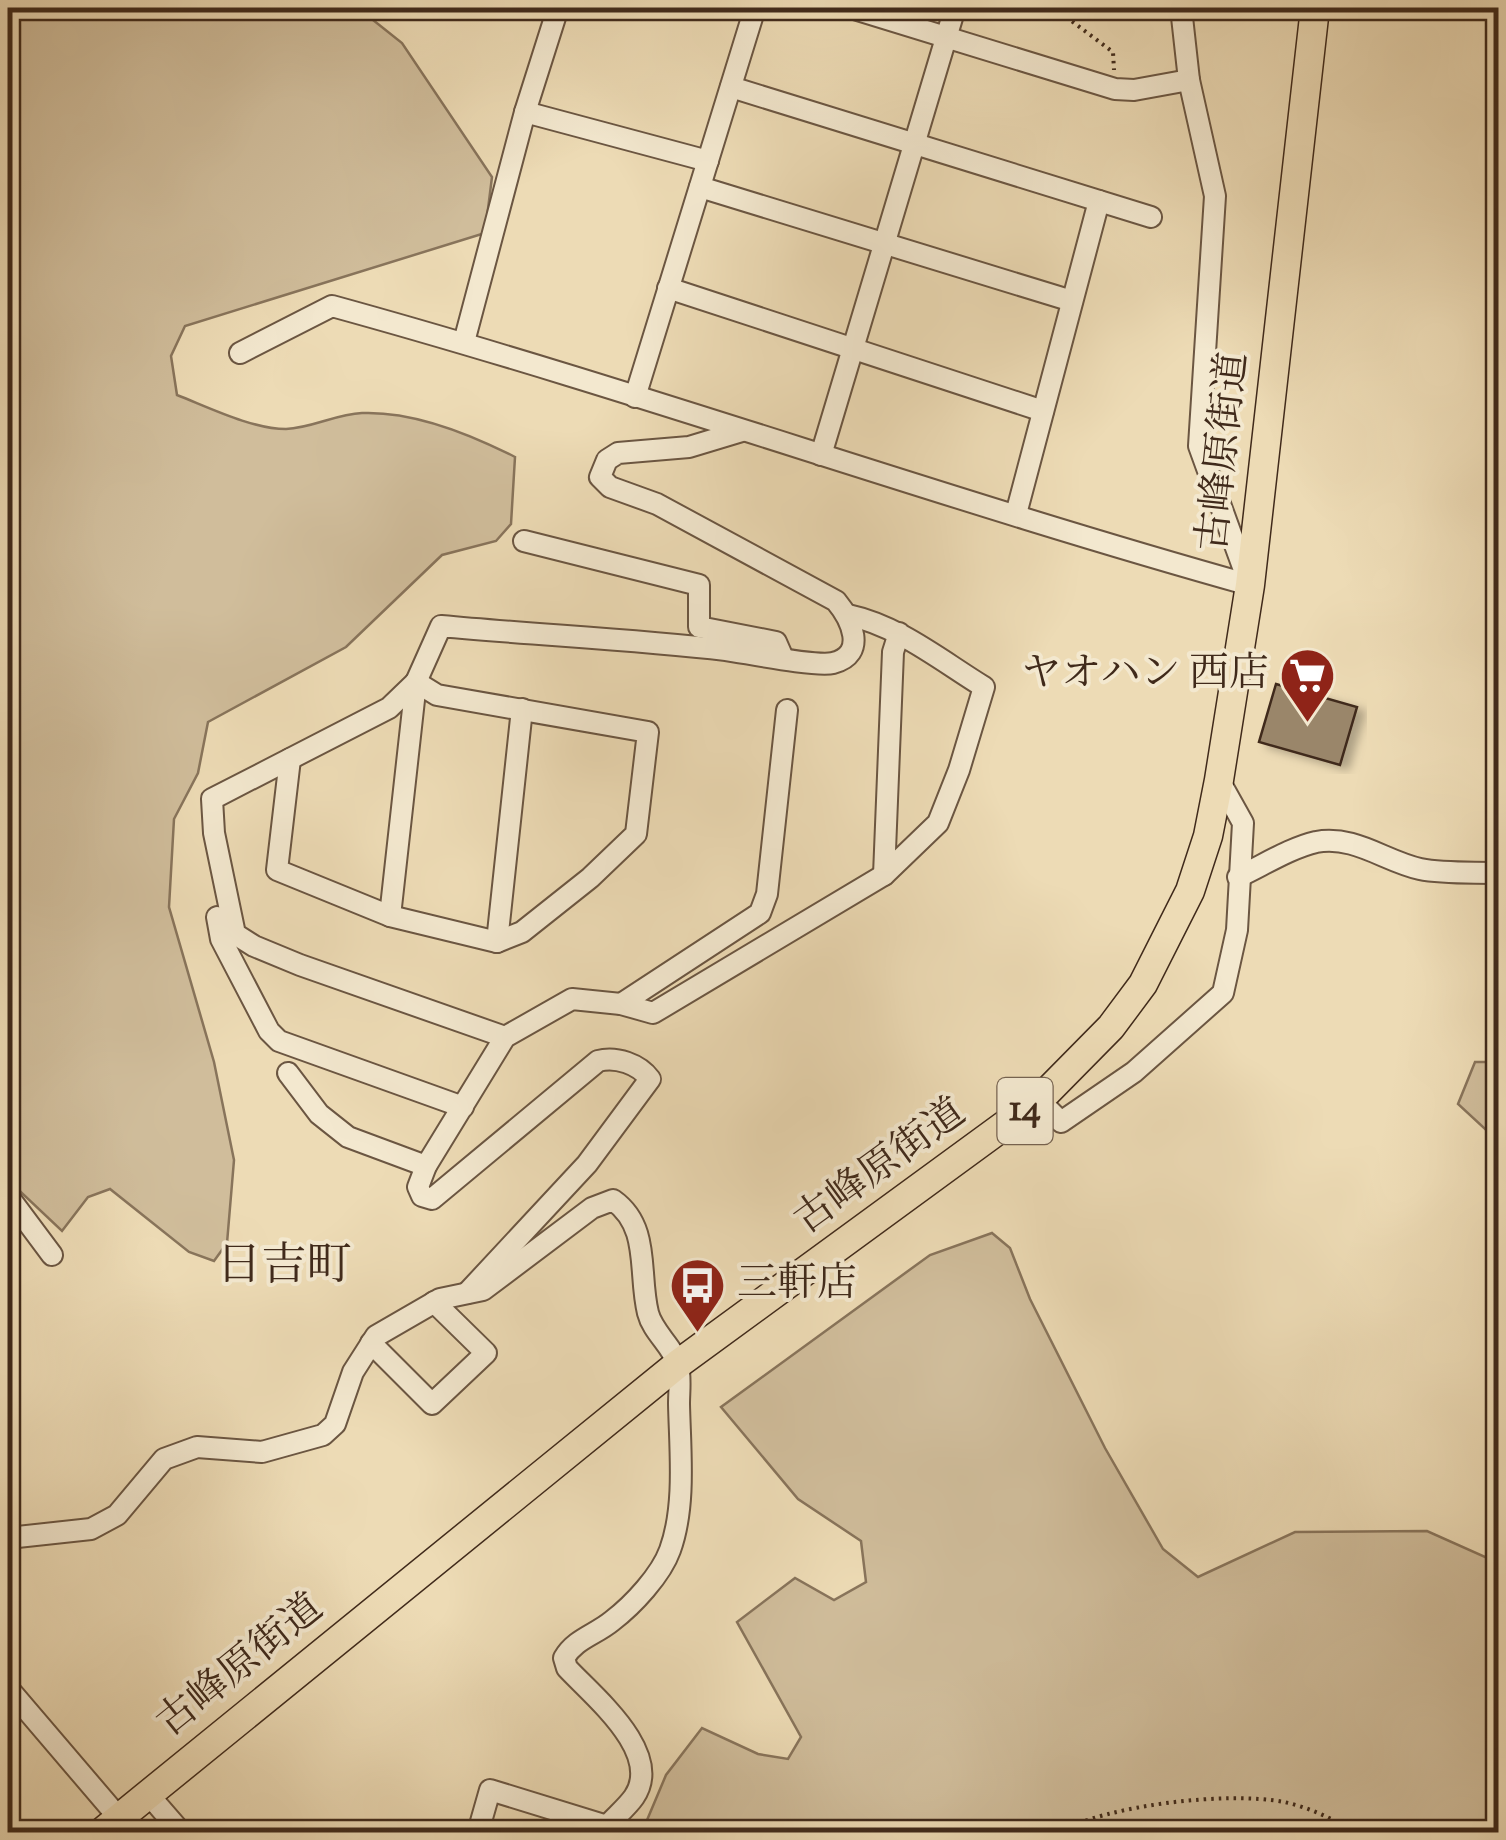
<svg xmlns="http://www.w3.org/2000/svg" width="1506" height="1840" font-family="'Sorts Mill Goudy','Noto Serif JP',serif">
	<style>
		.green { fill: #d0bd9b; stroke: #88745b; stroke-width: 2.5 }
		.building { fill: #9a866b; stroke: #402a1b; stroke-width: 2.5; filter: url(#shadow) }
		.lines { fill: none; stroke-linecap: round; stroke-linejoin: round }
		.minor-casing { stroke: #6b5642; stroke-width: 24 }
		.major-casing { stroke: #402a1b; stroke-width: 31 }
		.path { stroke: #402a1b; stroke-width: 4; stroke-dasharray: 2.5 5; stroke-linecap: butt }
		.minor { stroke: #f3e8cf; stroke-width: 20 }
		.major { stroke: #eddbb5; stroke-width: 28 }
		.labels { text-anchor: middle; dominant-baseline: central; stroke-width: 8; stroke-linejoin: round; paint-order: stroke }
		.shield { fill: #f3e8cf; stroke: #766351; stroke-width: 2.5 }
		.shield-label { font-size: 38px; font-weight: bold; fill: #402a1b }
		.street-label { font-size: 40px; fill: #402a1b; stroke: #f3e8cf }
		.poi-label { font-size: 40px; fill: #402a1b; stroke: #f3e8cf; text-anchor: end }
		.quarter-label { font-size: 45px; fill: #402a1b; stroke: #f3e8cf }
	</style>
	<defs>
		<filter id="shadow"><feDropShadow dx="8" dy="4.5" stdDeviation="5" flood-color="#0004"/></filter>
	</defs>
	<rect width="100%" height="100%" fill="#eddbb5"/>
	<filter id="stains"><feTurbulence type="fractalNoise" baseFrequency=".002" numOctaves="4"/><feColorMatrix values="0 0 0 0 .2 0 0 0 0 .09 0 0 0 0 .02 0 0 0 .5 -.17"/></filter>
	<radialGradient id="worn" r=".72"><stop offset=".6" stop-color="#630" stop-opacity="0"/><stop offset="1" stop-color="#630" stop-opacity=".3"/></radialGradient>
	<g class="green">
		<path d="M8,8H374L368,16L402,43L492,177L485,233L185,326L171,356L177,395C208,407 252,429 286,429C312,428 336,414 362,413C413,411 470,434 515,457L511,524L496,541L442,555L346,647L208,722L198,773L174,819L169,907L214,1062L234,1160L227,1243L214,1261L189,1252L110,1189L88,1197L62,1231L8,1180Z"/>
		<polygon points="1475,1062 1498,1062 1498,1141 1458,1104"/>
		<polygon points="992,1233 1010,1248 1030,1299 1105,1448 1163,1549 1198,1577 1295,1532 1427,1531 1492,1560 1498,1566 1498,1832 642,1832 666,1775 702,1728 758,1754 788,1759 801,1737 737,1622 795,1578 834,1600 866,1582 861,1541 798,1499 721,1407 930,1255"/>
	</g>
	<polygon class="building" points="1276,684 1357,707 1340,765 1259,742"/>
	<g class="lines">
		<defs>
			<g id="minor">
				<polyline points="851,8 1115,89 1134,90 1189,80"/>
				<polyline points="1181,8 1189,80 1215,196 1199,446 1247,578"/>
				<polyline points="731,87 1151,217"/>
				<polyline points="525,112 708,161"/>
				<polyline points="700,187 1072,301"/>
				<polyline points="668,288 1043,411"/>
				<polyline points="464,342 525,112 558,8"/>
				<path d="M240,353L332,306C641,391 942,499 1250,585"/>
				<polyline points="635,397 755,8"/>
				<polyline points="821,455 955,8"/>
				<polyline points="1016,514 1099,201"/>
				<polyline points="524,541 699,585 699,627 776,642 783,658"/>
				<polyline points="416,682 389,708 212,799 214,833 235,934 254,946 300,965 505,1037"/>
				<polyline points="290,759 277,870 390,916 497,942 522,932 590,878 636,834 648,732 437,695 416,682"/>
				<polyline points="884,875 893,652 899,633"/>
				<path d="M1238,877C1262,866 1290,848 1316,842C1355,835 1384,861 1420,869C1445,874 1473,872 1498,873"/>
				<path d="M390,916L416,682L441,626C536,635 631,639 726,650C747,653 816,667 833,663C868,654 851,619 836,601L657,504L610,487L600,477L607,460L618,453L689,447L742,431"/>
				<polyline points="217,917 221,939 269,1031 279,1041 463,1107"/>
				<polyline points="497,942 522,709"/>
				<polyline points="621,1004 760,913 767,894 787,710"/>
				<polyline points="288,1073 319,1114 348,1137 426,1166"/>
				<polyline points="1039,1100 1061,1122 1134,1072 1223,993 1237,930 1243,823 1219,780"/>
				<polyline points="8,1196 52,1255"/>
				<path d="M467,1293L587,1164L650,1079C639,1064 616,1056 598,1061L432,1199L422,1196L418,1187L426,1166L505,1037L572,999L621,1004L653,1013L884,875L938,823L959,770L984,687C940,660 899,626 848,615"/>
				<polyline points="371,1343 432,1404 486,1353 434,1302"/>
				<path d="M8,1538L91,1529L117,1515L164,1459L197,1447L262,1452L323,1435L335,1424L353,1372L376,1336L440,1299L483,1290L592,1208L613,1200C651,1227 638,1273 648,1313C653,1333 674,1347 678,1366C681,1377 679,1392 679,1404C680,1450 686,1506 670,1550C661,1575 633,1605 612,1621C595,1635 575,1639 564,1658L567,1668C594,1697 664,1753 634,1797C627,1807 616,1816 607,1826L606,1832"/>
				<polyline points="8,1688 119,1818"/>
				<polyline points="148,1794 181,1832"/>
				<polyline points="478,1832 490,1790 607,1826"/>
			</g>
			<polyline id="major" points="102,1832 678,1364 1039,1100 1111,1027 1143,984 1190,891 1208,836 1219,780 1250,585 1315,8"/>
		</defs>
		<use href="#minor" class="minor-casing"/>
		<use href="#major" class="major-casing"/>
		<g class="path">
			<polyline points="1054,8 1113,52 1114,70"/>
			<path d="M1058,1832C1109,1805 1227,1791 1284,1802C1308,1807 1334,1819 1354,1832"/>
		</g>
		<use href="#minor" class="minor"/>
		<use href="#major" class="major"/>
	</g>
	<defs>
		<symbol id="supermarket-pin" viewBox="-11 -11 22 30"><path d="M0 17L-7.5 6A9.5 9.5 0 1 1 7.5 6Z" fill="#8f2418" stroke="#f3e8cf"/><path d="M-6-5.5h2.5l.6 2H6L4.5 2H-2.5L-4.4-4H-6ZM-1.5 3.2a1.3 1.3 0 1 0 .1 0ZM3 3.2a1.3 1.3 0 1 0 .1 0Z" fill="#fff"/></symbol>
		<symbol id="bus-pin" viewBox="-11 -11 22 30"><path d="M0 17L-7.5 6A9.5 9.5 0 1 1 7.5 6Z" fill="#8f2418" stroke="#f3e8cf"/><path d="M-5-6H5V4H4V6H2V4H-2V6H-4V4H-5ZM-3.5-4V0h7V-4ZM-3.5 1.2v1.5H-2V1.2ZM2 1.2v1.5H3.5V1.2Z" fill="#fff"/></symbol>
	</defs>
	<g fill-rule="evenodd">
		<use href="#supermarket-pin" x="1276" y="644" width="63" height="86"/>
		<use href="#bus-pin" x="666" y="1254" width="63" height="86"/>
	</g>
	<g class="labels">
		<rect class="shield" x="997.5" y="1078" width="55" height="66" rx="8"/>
		<g class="shield-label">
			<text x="1025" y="1111">14</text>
		</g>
		<g class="street-label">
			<text transform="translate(1225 452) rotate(-84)">古峰原街道</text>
			<text transform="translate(881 1168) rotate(-36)">古峰原街道</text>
			<text transform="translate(241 1667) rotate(-39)">古峰原街道</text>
		</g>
		<g class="poi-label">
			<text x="1269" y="675">ヤオハン 西店</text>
			<text x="737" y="1285" text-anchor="start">三軒店</text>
		</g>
		<g class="quarter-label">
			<text x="284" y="1268">日吉町</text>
		</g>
	</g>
	<rect width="1506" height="1840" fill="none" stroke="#eddbb5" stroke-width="40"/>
	<rect x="10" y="10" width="1486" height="1820" fill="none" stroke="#402a1b" stroke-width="5"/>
	<rect x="20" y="20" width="1466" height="1800" fill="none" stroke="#402a1b" stroke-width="2.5"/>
	<rect width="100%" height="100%" filter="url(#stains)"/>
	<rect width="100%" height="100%" fill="url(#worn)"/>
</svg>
